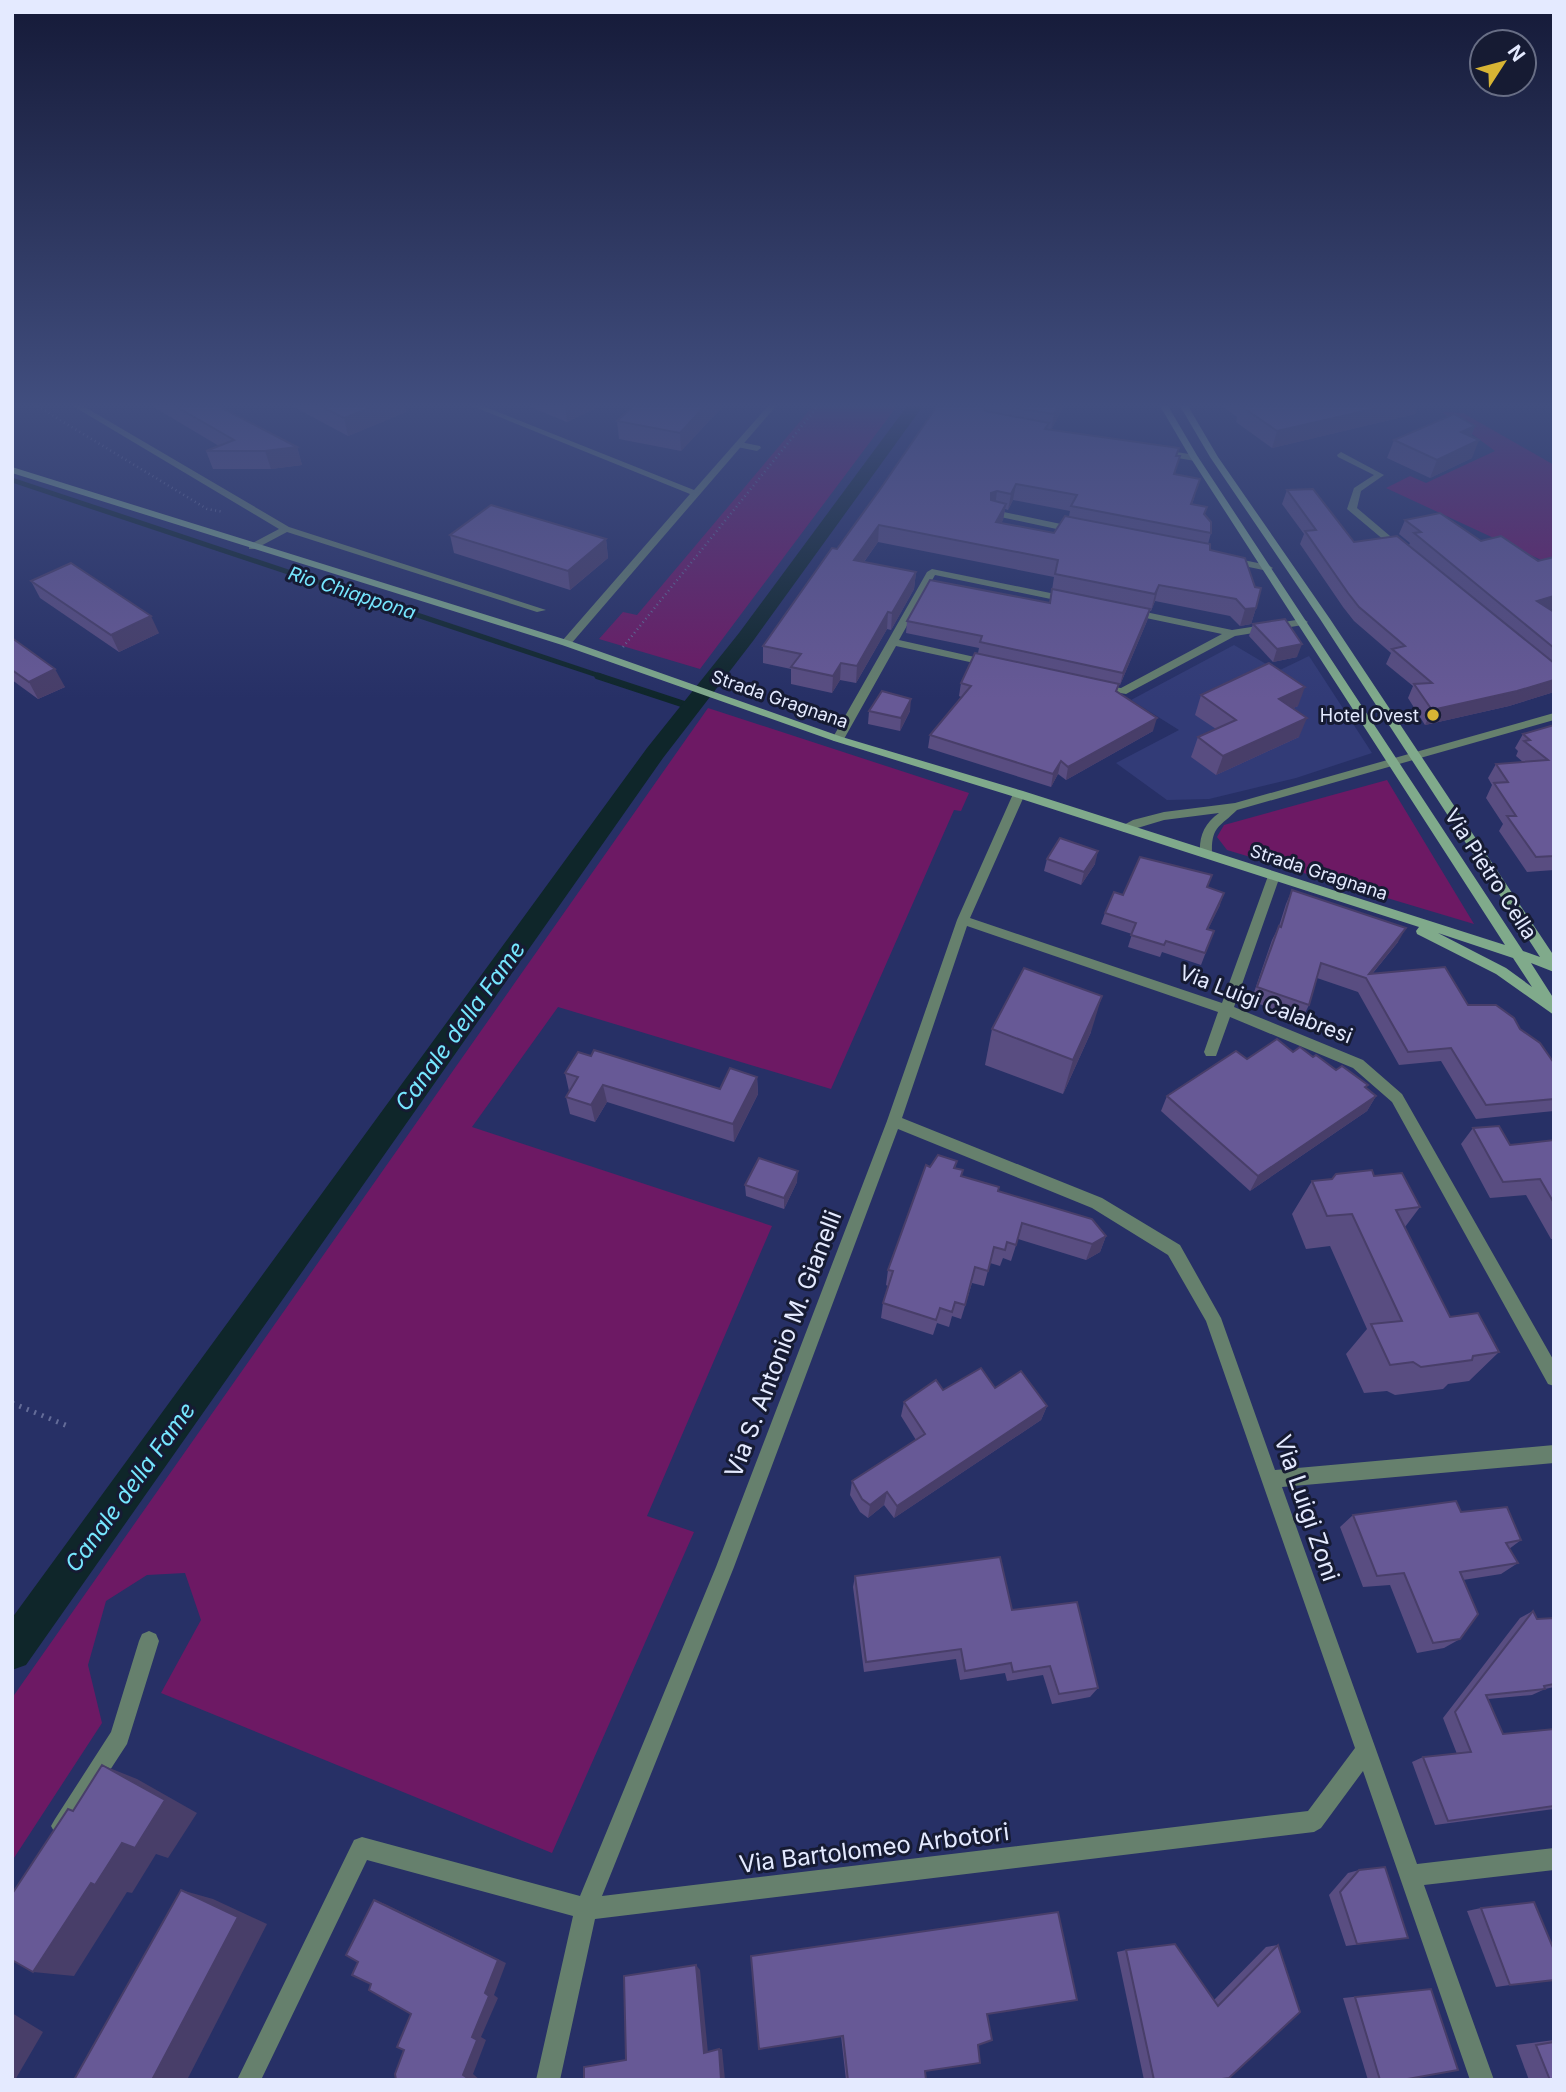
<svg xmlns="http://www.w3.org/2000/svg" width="1566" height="2092" font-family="Inter,sans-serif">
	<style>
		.built { fill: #323b77 }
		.green { fill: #6d1964 }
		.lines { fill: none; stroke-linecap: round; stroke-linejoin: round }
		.stream-far1 { stroke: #0f262a; stroke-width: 5 }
		.stream { stroke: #0f262a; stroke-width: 7 }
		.canal { fill: #0f262a; fill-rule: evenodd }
		.path-far2 { stroke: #646c98; stroke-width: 2.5; stroke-dasharray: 1 3.5; stroke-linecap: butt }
		.path-far1 { stroke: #646c98; stroke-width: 3.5; stroke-dasharray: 2 4.5; stroke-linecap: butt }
		.path { stroke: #646c98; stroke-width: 5; stroke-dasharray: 2 6; stroke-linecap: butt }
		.lane { fill: #66806d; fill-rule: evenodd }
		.street { fill: #66806d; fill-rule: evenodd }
		.secondary { fill: #80aa8b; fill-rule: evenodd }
		.wall { fill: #594d81; fill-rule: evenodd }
		.shaded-wall { fill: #483e69 }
		.building { fill: #675996; stroke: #483e69; stroke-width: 2 }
		.poi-dot { fill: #d7b434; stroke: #161b33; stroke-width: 2.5 }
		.labels { text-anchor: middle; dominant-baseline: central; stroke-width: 6; stroke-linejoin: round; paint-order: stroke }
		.far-street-label { font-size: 18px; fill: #e4eaff; stroke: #161b33 }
		.far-poi-label { font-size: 18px; fill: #e4eaff; stroke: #161b33; text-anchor: end }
		.far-water-label { font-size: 19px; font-style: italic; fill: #76e7ff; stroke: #161b33 }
		.street-label { font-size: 21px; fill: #e4eaff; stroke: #161b33 }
		.water-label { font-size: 23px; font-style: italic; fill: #76e7ff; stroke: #161b33 }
		.near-street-label { font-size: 24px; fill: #e4eaff; stroke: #161b33 }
	</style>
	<rect width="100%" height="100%" fill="#273066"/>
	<polygon class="built" points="1234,645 1278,671 1309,656 1372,753 1296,778 1209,799 1167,800 1116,763 1179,730 1131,700"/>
	<g class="green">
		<polygon points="813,406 897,406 700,669 599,639 623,612 637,615"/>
		<polygon points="1442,412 1463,413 1554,465 1554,566 1386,488 1410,476 1426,483 1495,451"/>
		<polygon points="708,708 969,793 961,811 954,810 831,1089 558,1007 472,1127 772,1226 647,1516 694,1532 552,1853 161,1693 201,1620 185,1573 147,1575 106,1601 88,1665 102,1723 12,1861 12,1698"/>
		<polygon points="1387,780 1474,924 1227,850 1217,837 1224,825"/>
	</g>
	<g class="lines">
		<polyline class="stream-far1" points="12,480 603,677"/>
		<polyline class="stream" points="598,676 692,707"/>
		<polygon class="canal" points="907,406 923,406 753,641 663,758 26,1665 12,1670 12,1618 647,748 739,633"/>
		<g class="path-far2">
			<polyline points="37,406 207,509 224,512"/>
			<polyline points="623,647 818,406"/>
		</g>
		<polyline class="path-far1" points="724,679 749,686 744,692"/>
		<polyline class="path" points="12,1403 70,1427"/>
		<g class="lane">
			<polygon points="73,406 83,406 289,527 546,610 537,612 287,532 255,549 249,549 249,545 279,529"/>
			<polygon points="740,442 760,446 761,448 757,451 737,447 737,443"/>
			<polygon points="1158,449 1195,455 1199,458 1195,461 1155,454 1155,450"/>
		</g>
		<g class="street">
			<polygon points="472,406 483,406 694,490 768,406 776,406 570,645 566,646 561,643 562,641 690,494"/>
			<polygon points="1341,452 1384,475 1361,491 1357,508 1403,547 1403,551 1397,551 1347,509 1354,488 1374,475 1338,457 1337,455"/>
			<polygon points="994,510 1075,527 1080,530 1075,533 991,515 991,511"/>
			<polygon points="1228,557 1268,565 1273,568 1268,571 1225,562 1223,560"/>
			<polygon points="932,569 1070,597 1075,600 1070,603 935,575 899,640 988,660 993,663 988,666 896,646 844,739 842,741 834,741 832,739 927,572"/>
			<polygon points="1131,609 1232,630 1303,619 1308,622 1303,625 1235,636 1126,694 1096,689 1096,685 1121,688 1222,634 1127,614 1126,612"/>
			<path d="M1554,713V720L1237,810C1220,827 1211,826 1212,854L1206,858L1200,854C1199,836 1204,824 1219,813L1164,820L1124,832L1118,828L1133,820L1164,812L1235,803Z"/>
			<path d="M1019,790L1025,794L970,918L1222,1003L1268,876L1274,872L1278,873L1280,876L1234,1007L1363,1060L1402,1094L1554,1361V1386L1548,1384L1392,1102L1353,1068L1230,1017L1216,1056H1206L1204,1052L1218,1012L967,926L902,1118L1102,1198L1180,1245L1221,1318L1275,1470L1554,1445V1463L1282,1487L1417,1864L1554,1848V1870L1424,1885L1494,2080H1470L1363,1771L1321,1828L1314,1832L595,1919L560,2080H536L573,1916L367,1860L261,2080H237L354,1840L362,1837L580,1896L716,1567L887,1121L957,920L1013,794ZM898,1129L1092,1208L1168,1255L1206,1321L1355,1748L1308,1811L602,1896L734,1567Z"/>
			<polygon points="149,1631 156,1634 159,1641 127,1744 69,1833 62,1837 55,1833 51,1826 55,1819 111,1732 139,1641 142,1634"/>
		</g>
		<path class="secondary" d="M1160,406H1168L1198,457L1523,951L1540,957L1320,619L1210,457L1180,406H1188L1218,457L1330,619L1554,956V972L1531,963L1554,999V1015L1496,974L1417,934L1416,931L1419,927L1015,797L834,741L562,645L12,473V467L570,641L842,737L1023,791L1505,945L1190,457ZM1438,933L1513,958L1532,987L1506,968Z"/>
	</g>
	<g class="wall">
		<polygon points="152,406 218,406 297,447 302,465 271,469 213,469 206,451 219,446"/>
		<polygon points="292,406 405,406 406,412 348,436"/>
		<polygon points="528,406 600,406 567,422"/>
		<polygon points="723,406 681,451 619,439 617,421"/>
		<path d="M937,406H1064L1051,430L1177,456L1175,475L1195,495L1192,505L1205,514L1211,533L1208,544L1210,550L1256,608L1251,624L1240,626L1230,616L1155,601L1151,611H1150L1147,621L1120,685H1119L1117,691L1153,731L1066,780L1058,774L1051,787L928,748L930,735L961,697L959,696L961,683L978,653L979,648L906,633L907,621L1050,603L1054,577L878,542L864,562L916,572L914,589L891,630L887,629L856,683L840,680L832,693L791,684V669L763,663V646L837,549L881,488ZM1013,500L1070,511L1069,516L1054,533L1001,523L1003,520L1005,509L1008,510Z"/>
		<polygon points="1222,406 1418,406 1415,414 1272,448 1236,422 1237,417"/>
		<polygon points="1475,426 1471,436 1472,458 1430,478 1387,458 1394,440"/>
		<polygon points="1287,490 1354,542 1409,545 1410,543 1399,534 1405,520 1481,541 1538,561 1554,557 1554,608 1550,609 1554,612 1554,692 1509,706 1425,725 1408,698 1413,686 1386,664 1391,653 1354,621 1343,607 1300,544 1304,534 1282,504"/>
		<polygon points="450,535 606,539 608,558 570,590 454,553"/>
		<polygon points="31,581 159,633 119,652 40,598"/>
		<polygon points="1253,624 1297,657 1273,662 1249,636"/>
		<polygon points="12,638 65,687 38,699 12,680"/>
		<polygon points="1201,695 1298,706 1293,708 1299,737 1216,775 1191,757 1198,737 1216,729 1195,715"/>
		<polygon points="869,711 910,711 900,731 868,724"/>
		<polygon points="1554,725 1554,870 1527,872 1499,831 1503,824 1486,798 1492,785 1488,778 1496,764 1523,762 1516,756 1518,751 1515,748 1523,734"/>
		<polygon points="1047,859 1095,864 1081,885 1044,871"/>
		<polygon points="1207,887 1220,905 1208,929 1214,931 1201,965 1162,952 1160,957 1128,947 1132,934 1101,924 1105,913 1123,895"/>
		<polygon points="1292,890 1398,942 1373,973 1468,1005 1520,1029 1554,1063 1554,1111 1476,1119 1441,1061 1399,1065 1358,992 1317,978 1309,1005 1302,1019 1251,1001 1272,940 1279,926 1286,904"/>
		<polygon points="992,1029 1091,1032 1063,1094 985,1065"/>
		<polygon points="1293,1052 1313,1057 1366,1088 1376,1096 1367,1111 1250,1191 1161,1111 1167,1096 1247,1059"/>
		<polygon points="591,1056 720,1089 757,1077 758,1094 734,1142 607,1102 595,1122 570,1114 566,1097 569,1091 565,1073"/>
		<polygon points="1473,1128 1510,1145 1554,1140 1554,1239 1551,1239 1526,1195 1490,1198 1461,1144"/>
		<polygon points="957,1161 955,1168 962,1176 1106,1236 1100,1252 1086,1260 1018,1239 1011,1261 1003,1258 1000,1266 990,1263 984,1286 972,1283 961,1319 952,1316 949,1327 937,1323 933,1335 881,1318 883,1303 888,1286 886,1285 888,1270 930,1167"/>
		<polygon points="1374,1176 1420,1207 1405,1227 1450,1317 1499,1352 1469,1381 1448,1384 1443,1389 1395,1395 1387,1391 1364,1393 1346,1354 1367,1329 1330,1246 1306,1249 1292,1214 1312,1181"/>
		<polygon points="797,1182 784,1209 746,1196 745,1185"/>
		<polygon points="995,1388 1047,1406 1041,1420 894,1518 884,1505 868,1518 860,1512 850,1495 852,1481 916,1440 901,1416 904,1402 943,1390"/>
		<polygon points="1461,1512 1521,1540 1509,1549 1518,1563 1501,1574 1463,1580 1460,1639 1444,1648 1417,1653 1390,1585 1363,1587 1340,1527 1353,1515"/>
		<polygon points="855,1576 1012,1610 1098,1688 1090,1697 1052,1704 1043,1675 1007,1681 1005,1673 960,1680 956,1659 864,1672 853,1587"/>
		<polygon points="1533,1611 1537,1619 1554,1618 1554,1687 1545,1689 1532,1695 1488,1699 1503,1734 1554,1729 1554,1809 1435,1825 1412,1762 1423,1757 1457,1754 1443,1718 1520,1618"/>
		<polygon points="1359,1870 1408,1938 1346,1946 1329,1895 1348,1873"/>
		<polygon points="1481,1908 1510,1985 1496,1987 1467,1911"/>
		<polygon points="1278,1945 1215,2080 1144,2080 1117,1952 1126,1950 1214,2000 1266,1947"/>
		<polygon points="1431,1989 1402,2080 1368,2080 1343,1998"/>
		<polygon points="987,2014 978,2045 925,2071 926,2080 846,2080 841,2036"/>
		<polygon points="1554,2040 1554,2080 1529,2080 1516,2045"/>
	</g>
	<g class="shaded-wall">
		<polygon points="375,406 405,406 406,412 348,436 344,418"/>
		<polygon points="565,406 600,406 567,422"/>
		<polygon points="705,406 723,406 681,451 680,433"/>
		<polygon points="1058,406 1064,406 1051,430 1054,414"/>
		<polygon points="1386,406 1418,406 1415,414 1272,448 1277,431"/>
		<polygon points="1475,426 1468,443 1461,432"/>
		<polygon points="1479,440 1472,458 1430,478 1437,460"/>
		<polygon points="297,447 302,465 271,469 265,451"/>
		<polygon points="1016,484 1013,500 1008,510 1011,494"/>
		<polygon points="997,491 995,507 989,509 991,493"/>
		<polygon points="1006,504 1003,520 993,539 996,522"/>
		<polygon points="879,525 878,542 853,577 854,560"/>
		<polygon points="606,539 608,558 570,590 568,571"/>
		<polygon points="916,572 914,589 891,630 892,613"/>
		<polygon points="1159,585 1155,601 1151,611 1155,594"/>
		<polygon points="1554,596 1554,608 1530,615 1537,601"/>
		<polygon points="1256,608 1251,624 1240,626 1245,609"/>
		<polygon points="1150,609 1147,621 1120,685 1123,673"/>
		<polygon points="888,612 887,629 856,683 857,666"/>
		<polygon points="151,616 159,633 119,652 111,635"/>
		<polygon points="1302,644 1297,657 1273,662 1277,649"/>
		<polygon points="841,663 840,680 832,693 833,676"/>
		<polygon points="55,669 65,687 38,699 29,682"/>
		<polygon points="1554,680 1554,692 1509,706 1425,725 1432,710"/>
		<polygon points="1305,687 1298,706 1272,718 1279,699"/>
		<polygon points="911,699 910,711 900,731 901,718"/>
		<polygon points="1157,718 1153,731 1066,780 1068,767"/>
		<polygon points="1307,718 1299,737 1216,775 1223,756"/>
		<polygon points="1061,761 1058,774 1051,787 1053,774"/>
		<polygon points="1098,851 1095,864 1081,885 1084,872"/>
		<polygon points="1224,893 1220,905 1202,941 1207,929"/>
		<polygon points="1406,928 1398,942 1367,980 1369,974"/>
		<polygon points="1102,996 1091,1032 1063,1094 1073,1060"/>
		<polygon points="757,1077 758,1094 734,1142 733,1124"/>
		<polygon points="603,1085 607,1102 595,1122 591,1105"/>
		<polygon points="1376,1096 1367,1111 1250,1191 1258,1176"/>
		<polygon points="798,1171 797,1182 784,1209 784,1198"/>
		<polygon points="1106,1236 1100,1252 1086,1260 1092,1244"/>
		<polygon points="1047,1406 1041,1420 894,1518 897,1506"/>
		<polygon points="887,1492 884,1505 868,1518 870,1505"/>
		<polygon points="102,1765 137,1779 197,1813 168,1858 156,1854 132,1893 127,1892 74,1976 33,1972 91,1883"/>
		<polygon points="181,1890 213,1899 267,1924 187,2080 152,2080"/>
		<polygon points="374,1900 385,1904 506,1963 494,1995 498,1998 481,2037 486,2040 473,2074 480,2080 470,2080 463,2075 472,2037"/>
		<polygon points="696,1965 700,1970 708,2053 704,2053"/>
		<polygon points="12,2013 43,2032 15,2080 12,2080"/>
		<polygon points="719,2049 722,2049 725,2080 721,2080"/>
	</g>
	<g class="building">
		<polygon points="175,406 218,406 297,447 265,451 206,451 234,440"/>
		<polygon points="320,406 375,406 344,418"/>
		<polygon points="633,406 705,406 680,433 617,421"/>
		<polygon points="937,406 985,406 984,407 985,411 1049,423 1045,429 1179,448 1176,456 1180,456 1174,474 1200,479 1191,504 1207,507 1204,514 1211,522 1211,533 1071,506 1077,495 1016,484 1011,494 997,491 991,493 991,500 1006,504 996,522 1054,533 1065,516 1210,544 1210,550 1245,558 1255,587 1261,588 1256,608 1245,609 1236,599 1159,585 1155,594 1055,574 1058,560 879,525 854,560 916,572 892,613 888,612 857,666 841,663 833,676 791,667 801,654 763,646 832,548 837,549 881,488"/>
		<polygon points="1001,406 1058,406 1054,414"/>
		<polygon points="1241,406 1386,406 1277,431"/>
		<polygon points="1454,414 1475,426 1461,432 1479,440 1437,460 1394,440"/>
		<polygon points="1313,489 1354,542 1397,536 1554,663 1554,680 1517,691 1432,710 1414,684 1432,683 1392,649 1405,646 1359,607 1348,593 1305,531 1316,530 1287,490"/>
		<polygon points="491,505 606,539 568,571 450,535"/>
		<polygon points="1440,513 1481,541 1501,536 1538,561 1554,557 1554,596 1537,601 1554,612 1554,648 1414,533 1421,532 1405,520"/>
		<polygon points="71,563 151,616 111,635 31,581"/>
		<polygon points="930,580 1050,603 1052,589 1150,609 1123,673 980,642 982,636 907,621"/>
		<polygon points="1285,619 1302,644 1277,649 1253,624"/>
		<polygon points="12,638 55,669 29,682 12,670"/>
		<polygon points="975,653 1119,684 1116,691 1157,718 1068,767 1061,761 1053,774 930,735 971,686 961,683"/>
		<polygon points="1269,663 1305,687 1279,699 1307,718 1223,756 1198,737 1236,720 1201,695"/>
		<polygon points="882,691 911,699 901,718 869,711"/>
		<polygon points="1554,725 1554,856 1536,857 1507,816 1516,816 1494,783 1508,782 1496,764 1548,760 1524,741 1530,740 1523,734"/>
		<polygon points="1060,838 1098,851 1084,872 1047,859"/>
		<polygon points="1140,857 1212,875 1207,887 1224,893 1207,929 1214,931 1205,953 1166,941 1164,945 1131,935 1136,923 1105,913 1114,892 1123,895"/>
		<polygon points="1292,890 1406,928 1369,974 1445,967 1468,1005 1496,1005 1514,1018 1520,1029 1540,1043 1554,1063 1554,1099 1486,1105 1451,1048 1408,1052 1366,978 1321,963 1309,1005 1257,987 1279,926 1281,927"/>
		<polygon points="1024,968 1102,996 1073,1060 992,1029"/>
		<polygon points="1277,1039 1293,1052 1300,1047 1313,1057 1316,1055 1336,1070 1342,1066 1368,1085 1365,1087 1376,1096 1258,1176 1167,1096 1236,1051 1247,1059"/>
		<polygon points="594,1050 720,1089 730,1068 757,1077 733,1124 603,1085 591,1105 566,1097 578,1077 565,1073 578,1052 591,1056"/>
		<polygon points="1499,1126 1510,1145 1554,1140 1554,1203 1540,1179 1503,1182 1473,1128"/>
		<polygon points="938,1155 957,1161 954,1168 963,1170 961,1176 999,1187 998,1191 1092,1219 1106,1236 1092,1244 1022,1223 1016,1245 1007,1242 1005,1250 994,1247 988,1271 975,1267 965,1305 955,1302 952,1312 940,1308 936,1320 883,1303 893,1271 888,1270 926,1165 930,1167"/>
		<polygon points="759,1158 798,1171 784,1198 745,1185"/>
		<polygon points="1372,1170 1374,1176 1402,1173 1420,1207 1396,1210 1450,1317 1478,1313 1499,1352 1473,1356 1472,1360 1421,1367 1413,1362 1390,1365 1371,1324 1402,1321 1352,1214 1327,1216 1312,1181 1332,1179 1336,1174"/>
		<polygon points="981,1368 995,1388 1021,1371 1047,1406 897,1506 887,1492 870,1505 862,1499 852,1481 925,1434 904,1402 936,1380 943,1390"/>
		<polygon points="1456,1501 1461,1512 1507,1507 1521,1540 1506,1543 1518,1563 1460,1572 1478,1614 1460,1639 1433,1643 1404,1573 1377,1576 1353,1515"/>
		<polygon points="1000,1557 1012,1610 1077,1602 1098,1688 1059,1694 1050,1666 1013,1672 1011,1663 965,1671 961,1649 866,1662 855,1576"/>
		<polygon points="1533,1611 1537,1619 1554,1618 1554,1684 1544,1686 1545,1689 1486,1695 1503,1734 1554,1729 1554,1806 1448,1821 1423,1757 1471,1752 1455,1712"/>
		<polygon points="102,1765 165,1800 135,1848 122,1843 95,1885 91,1883 33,1972 12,1960 12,1894 68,1809 73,1811"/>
		<polygon points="1385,1867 1408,1938 1357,1944 1340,1892 1359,1870"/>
		<polygon points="181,1890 238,1917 152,2080 74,2080"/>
		<polygon points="374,1900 498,1960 485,1993 489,1996 472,2037 477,2040 463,2075 470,2080 396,2080 395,2074 404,2050 397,2047 411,2014 369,1990 371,1984 352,1975 358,1962 346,1955"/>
		<polygon points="1534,1902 1554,1950 1554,1980 1510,1985 1481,1908"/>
		<polygon points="1058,1912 1077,2000 987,2014 992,2040 978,2045 980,2063 925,2071 926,2080 848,2080 843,2036 759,2049 751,1956"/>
		<polygon points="1175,1944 1218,2006 1278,1945 1300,2012 1229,2078 1215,2080 1154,2080 1126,1950"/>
		<polygon points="696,1965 704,2053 719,2049 721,2080 584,2080 584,2067 626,2060 624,1976"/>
		<polygon points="1431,1989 1458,2070 1402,2080 1380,2080 1355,1997"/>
		<polygon points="1554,2042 1554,2080 1550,2080 1536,2045"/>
	</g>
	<linearGradient id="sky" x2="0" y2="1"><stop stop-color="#151a38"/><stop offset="0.58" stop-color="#414e7f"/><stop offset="1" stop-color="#414e7f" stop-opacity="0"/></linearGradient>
	<rect width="1566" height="699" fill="url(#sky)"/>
	<circle class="poi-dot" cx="1433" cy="715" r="7"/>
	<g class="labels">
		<g class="far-street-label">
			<text transform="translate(780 699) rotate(19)">Strada Gragnana</text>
			<text transform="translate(1319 872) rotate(18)">Strada Gragnana</text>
		</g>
		<g class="far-poi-label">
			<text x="1419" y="715">Hotel Ovest</text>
		</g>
		<g class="far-water-label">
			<text transform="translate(352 593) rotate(18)">Rio Chiappona</text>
		</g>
		<g class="street-label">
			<text transform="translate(1491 874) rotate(57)">Via Pietro Cella</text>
			<text transform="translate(1266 1004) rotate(21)">Via Luigi Calabresi</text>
		</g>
		<g class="water-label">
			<text transform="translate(460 1026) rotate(-54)">Canale della Fame</text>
			<text transform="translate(130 1487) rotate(-54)">Canale della Fame</text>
		</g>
		<g class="near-street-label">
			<text transform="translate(783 1344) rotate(-69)">Via S. Antonio M. Gianelli</text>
			<text transform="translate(1307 1508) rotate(71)">Via Luigi Zoni</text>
			<text transform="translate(874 1848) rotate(-7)">Via Bartolomeo Arbotori</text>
		</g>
	</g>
	<rect width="1566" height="2092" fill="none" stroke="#e4eaff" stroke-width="28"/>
	<g transform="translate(1503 63) rotate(54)"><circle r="33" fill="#161b33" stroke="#686e85" stroke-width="2"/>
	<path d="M0-5L12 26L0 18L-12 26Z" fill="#d7b434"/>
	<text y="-10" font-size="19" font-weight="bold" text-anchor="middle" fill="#e4eaff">N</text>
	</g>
</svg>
